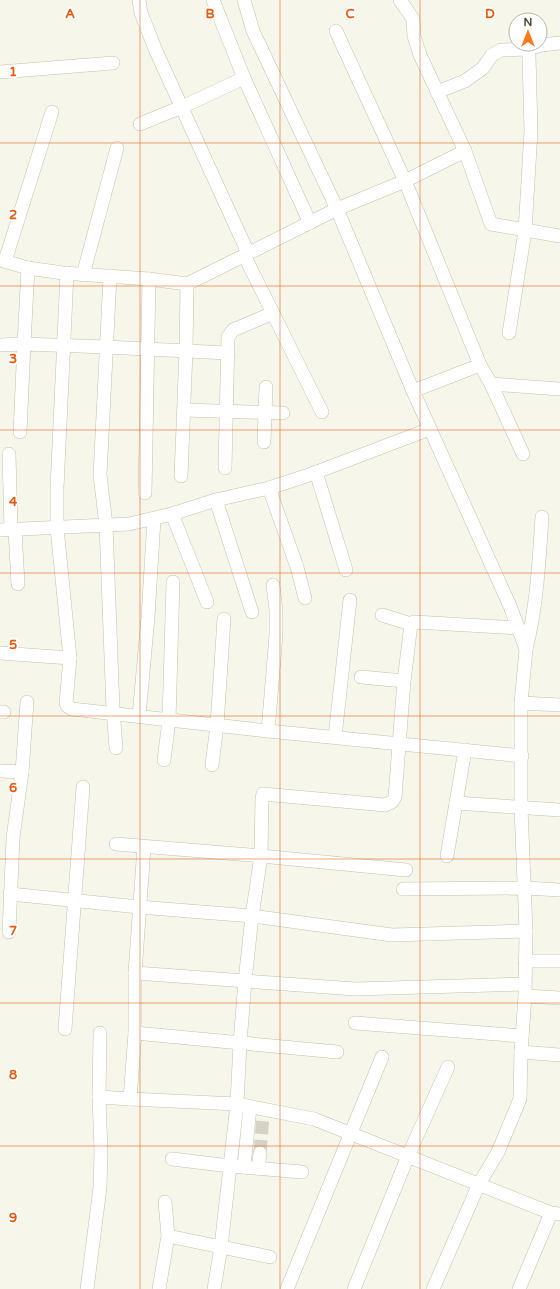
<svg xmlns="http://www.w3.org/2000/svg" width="560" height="1289" font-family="'Varela Round',sans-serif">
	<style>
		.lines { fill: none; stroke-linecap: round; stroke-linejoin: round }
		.minor-tunnel { stroke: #d4d3c6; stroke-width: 13; stroke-dasharray: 13 6; stroke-linecap: butt }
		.minor-casing { stroke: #c3c1ab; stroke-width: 14 }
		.minor { stroke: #fff; stroke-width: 13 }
		.grid { fill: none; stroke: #e8590c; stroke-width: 1; stroke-opacity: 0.55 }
		.grid-label { font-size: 13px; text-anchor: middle; font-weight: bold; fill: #e8590c; stroke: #fff; stroke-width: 3.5; stroke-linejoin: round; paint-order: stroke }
	</style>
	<rect width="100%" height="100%" fill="#f6f6ea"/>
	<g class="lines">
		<polyline class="minor-tunnel" points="260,1153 263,1116"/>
		<defs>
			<g id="minor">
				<polyline points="139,0 141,13 156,51 248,253"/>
				<polyline points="213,0 244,78 310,223"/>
				<polyline points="244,0 253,31 337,209 413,391 510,606 526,649 521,703 521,808 526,931 525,996 521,1052 520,1099 498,1152 479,1184 433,1289"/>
				<polyline points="400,0 413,19 414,36 420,55 465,151 491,224 560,236"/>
				<polyline points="336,31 405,181 480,365 491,384 523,454"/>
				<polyline points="527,49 542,45 560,43"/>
				<polyline points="0,72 113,63"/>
				<polyline points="437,92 465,81 483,68 492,55 501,50 527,49 529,56 531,131 525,231 509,333"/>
				<polyline points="140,124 184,106 244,78"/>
				<polyline points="244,255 322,412"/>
				<polyline points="0,260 28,268 63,273 149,279 187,284 337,209 405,181 465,151"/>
				<polyline points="5,261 52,112"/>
				<polyline points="67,273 57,488 57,528 70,658 66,703 67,706 72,709 268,731 522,756"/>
				<polyline points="83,275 117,148"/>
				<polyline points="110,276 100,475 106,525 113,709 116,748"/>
				<polyline points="0,345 24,344 28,268"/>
				<polyline points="491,384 560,389"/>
				<polyline points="413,391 480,365"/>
				<polyline points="184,410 283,413"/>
				<polyline points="20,432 24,344 106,347 228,353"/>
				<polyline points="264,442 266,387"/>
				<polyline points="9,454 11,530"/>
				<polyline points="225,468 228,337 233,330 273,313"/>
				<polyline points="316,472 346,570"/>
				<polyline points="181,476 186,351 187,284"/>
				<polyline points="269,488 297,567 305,598"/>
				<polyline points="145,493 149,279"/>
				<polyline points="216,500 252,612"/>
				<polyline points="172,514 207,602"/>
				<polyline points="0,530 129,524 172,514 216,500 269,488 306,476 430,429"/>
				<polyline points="15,530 18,584"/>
				<polyline points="382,615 411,624"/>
				<path d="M526,649C537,605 539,562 542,517"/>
				<polyline points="0,653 70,658"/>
				<polyline points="361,677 404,681"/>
				<polyline points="521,703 560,705"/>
				<polyline points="0,712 4,712"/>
				<polyline points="139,716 148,617 154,519"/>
				<polyline points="268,731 276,635 276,610 273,585"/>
				<polyline points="335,737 350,600"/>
				<polyline points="164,760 169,720 173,582"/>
				<polyline points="212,765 217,725 224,619"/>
				<polyline points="0,771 22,772"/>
				<polyline points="456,803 560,810"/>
				<polyline points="116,844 261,856 406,870"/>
				<polyline points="144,847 135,973 135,1033 130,1099 237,1104 314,1119 551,1213 560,1214"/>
				<polyline points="447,856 465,750"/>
				<polyline points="403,889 525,888 560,890"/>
				<polyline points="10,894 139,907 252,916 392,935 526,931"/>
				<polyline points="9,932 13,838 22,772 27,702"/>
				<polyline points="525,961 560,961"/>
				<polyline points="135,973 355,989 525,984"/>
				<polyline points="525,996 560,998"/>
				<polyline points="355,1023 522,1036"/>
				<polyline points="65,1029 83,787"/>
				<polyline points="135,1033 337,1052"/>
				<polyline points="521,1052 560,1055"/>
				<polyline points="99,1097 130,1099"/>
				<polyline points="172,1159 230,1166 302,1172"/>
				<polyline points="244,1167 250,1107"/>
				<polyline points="258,1168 260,1153"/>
				<polyline points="165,1202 168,1236"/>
				<polyline points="87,1289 100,1188 101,1152 99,1097 100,1033"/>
				<polyline points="159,1289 168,1236 270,1257"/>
				<polyline points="214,1289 221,1247 237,1104 240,1043 245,981 252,916 261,856 262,798 263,794 385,805 392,802 395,797 404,681 411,624 414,622 519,628"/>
				<polyline points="287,1289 382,1057"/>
				<polyline points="354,1289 408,1156 448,1067"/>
				<polyline points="519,1289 551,1213"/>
			</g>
		</defs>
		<use href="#minor" class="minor-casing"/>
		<use href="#minor" class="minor"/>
	</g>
	<path class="grid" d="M140,0V1289M280,0V1289M420,0V1289M0,143H560M0,286H560M0,430H560M0,573H560M0,716H560M0,859H560M0,1003H560M0,1146H560"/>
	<g class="grid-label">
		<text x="70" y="18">A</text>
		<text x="210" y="18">B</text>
		<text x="350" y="18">C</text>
		<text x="490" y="18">D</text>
		<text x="13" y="76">1</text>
		<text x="13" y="219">2</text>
		<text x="13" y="363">3</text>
		<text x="13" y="506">4</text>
		<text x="13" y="649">5</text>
		<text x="13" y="792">6</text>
		<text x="13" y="935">7</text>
		<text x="13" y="1079">8</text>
		<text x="13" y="1222">9</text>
	</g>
	<g transform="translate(528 32)"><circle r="19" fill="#ffffff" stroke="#b7b6af"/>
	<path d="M0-3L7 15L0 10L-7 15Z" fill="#ff7618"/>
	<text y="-6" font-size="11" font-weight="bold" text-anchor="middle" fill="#4c4937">N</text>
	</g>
</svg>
